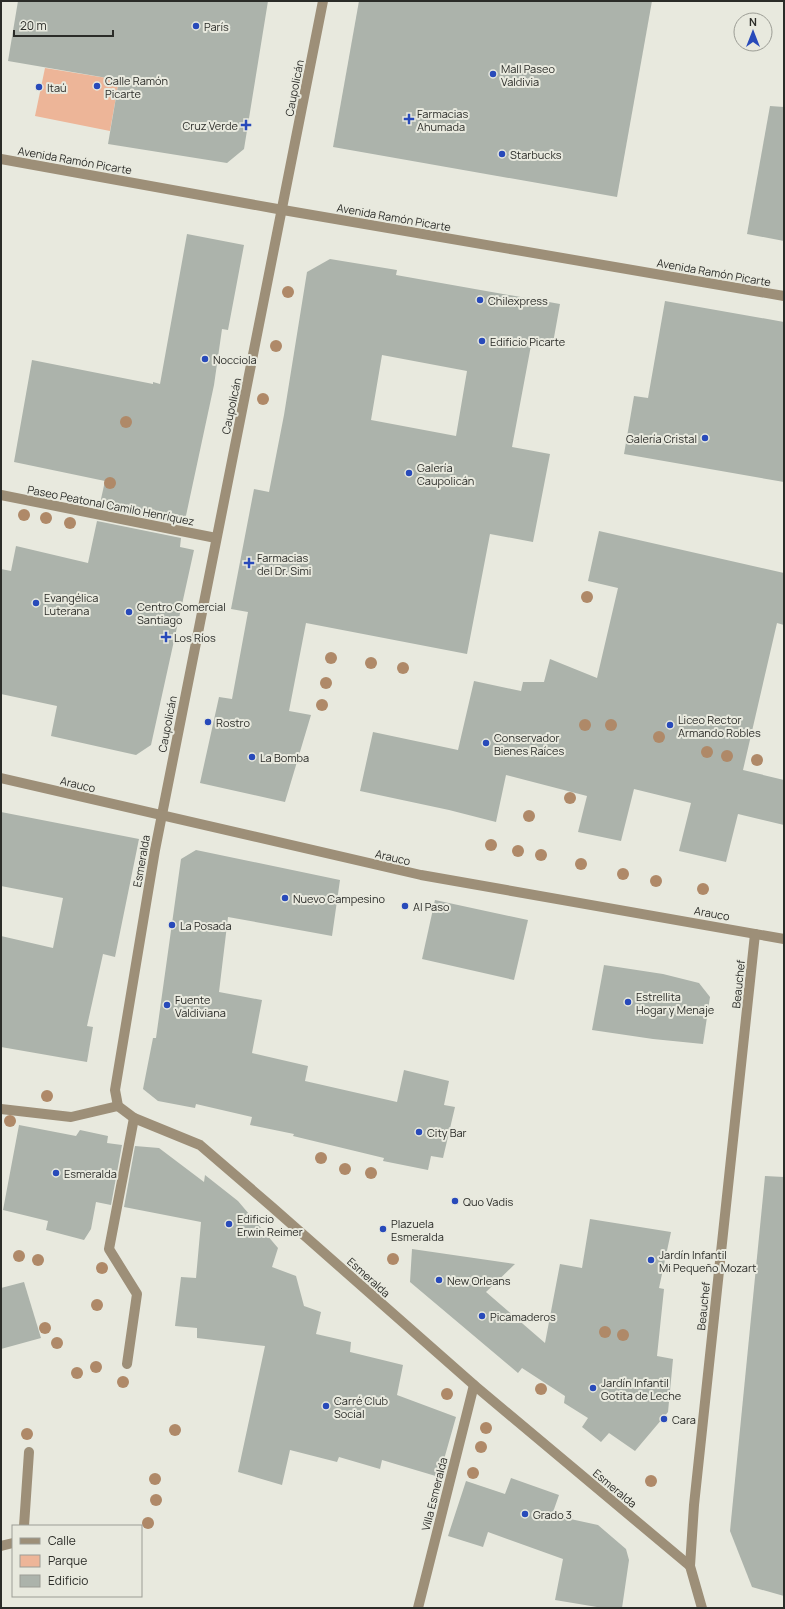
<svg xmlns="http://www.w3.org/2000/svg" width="785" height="1609" font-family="Manrope,sans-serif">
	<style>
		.green { fill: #edb598 }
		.building { fill: #acb3ab; fill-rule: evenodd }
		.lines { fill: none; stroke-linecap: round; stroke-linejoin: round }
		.minor { stroke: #9d8f78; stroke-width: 10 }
		.tree { fill: #af8968 }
		.poi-dot { fill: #284aba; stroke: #e8e9de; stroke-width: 1.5 }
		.labels { text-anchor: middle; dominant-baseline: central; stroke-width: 4; stroke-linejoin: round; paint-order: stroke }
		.poi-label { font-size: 11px; fill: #2b2c28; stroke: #e8e9de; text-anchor: start }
		.street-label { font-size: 11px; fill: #2b2c28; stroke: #e8e9de }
	</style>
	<rect width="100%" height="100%" fill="#e8e9de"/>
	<polygon class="green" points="45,68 119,80 110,131 35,116"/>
	<g class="building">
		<polygon points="18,1 268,1 244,149 227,163 108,144 119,80 8,61"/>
		<polygon points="359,1 652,1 617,197 333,147"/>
		<polygon points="770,106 784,107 784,241 747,234"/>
		<polygon points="187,234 244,245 228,330 222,329 214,385 184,525 99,508 105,481 14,462 32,360 153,384 153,382 160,384"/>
		<path d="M330,259L397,270L396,275L560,304L553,343L532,340L512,447L550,454L533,542L490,534L467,654L306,623L289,711L311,715L285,802L200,783L219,697L232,699L248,612L231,609L254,489L269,492L284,415L307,272ZM382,355L467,371L456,436L371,420Z"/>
		<polygon points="665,301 784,322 784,482 624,454 634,396 648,398"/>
		<polygon points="97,521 181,538 180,547 194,550 151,745 136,755 51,736 57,706 1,694 1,569 11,571 16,546 88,563"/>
		<polygon points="599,531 784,573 784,625 777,623 743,770 784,780 784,825 738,814 726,862 679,851 691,803 634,789 621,841 578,832 587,796 506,775 496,822 449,810 360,791 373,732 458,750 474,681 521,691 523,682 544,682 550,659 597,678 618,588 588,581"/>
		<polygon points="1,812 139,839 115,957 103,954 87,1026 93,1027 87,1062 1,1047 1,936 53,948 63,898 1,886"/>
		<polygon points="196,850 340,880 332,936 228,917 219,992 262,1000 252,1053 308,1066 305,1081 397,1102 404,1070 449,1081 444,1105 455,1107 443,1158 431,1156 428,1170 383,1161 384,1158 293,1136 294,1134 250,1125 252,1117 196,1104 195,1108 158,1101 143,1089 153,1038 156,1038 181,859"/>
		<polygon points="435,900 528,920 514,980 422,959"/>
		<polygon points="604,965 663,974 699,983 710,997 703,1044 653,1039 592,1030"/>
		<polygon points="19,1125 76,1136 80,1130 108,1136 107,1143 122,1145 111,1205 96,1202 91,1229 84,1240 46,1230 48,1221 3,1210"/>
		<polygon points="135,1146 159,1148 204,1182 205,1175 238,1201 278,1248 272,1267 296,1276 304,1306 321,1312 316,1334 351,1342 350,1352 403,1365 397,1395 456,1417 439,1477 382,1460 380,1469 339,1457 337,1462 290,1450 282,1485 238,1472 265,1346 197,1338 197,1328 175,1326 181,1277 196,1278 201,1222 124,1207"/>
		<polygon points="765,1176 784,1177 784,1596 752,1587 730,1531"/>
		<polygon points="590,1219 671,1232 659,1288 664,1289 657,1356 673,1359 668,1412 635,1451 609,1433 601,1442 582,1427 588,1418 564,1403 565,1396 522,1368 518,1373 410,1282 412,1249 515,1264 486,1292 545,1343 560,1264 582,1268"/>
		<polygon points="24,1282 41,1338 1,1349 1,1288"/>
		<polygon points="511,1478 559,1495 552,1515 598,1525 626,1549 629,1560 622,1608 603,1608 555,1600 563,1559 488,1532 483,1547 448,1536 466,1481 505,1494"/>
	</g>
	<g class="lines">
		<g class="minor">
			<polyline points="323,1 155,850 115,1090 118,1106 134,1118 200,1145 272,1207 474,1385 690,1566"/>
			<polyline points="1,159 283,210 784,296"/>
			<polyline points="1,495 216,538"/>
			<polyline points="1,778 421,875 784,939"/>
			<polyline points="1,1109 71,1117 118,1106"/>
			<polyline points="127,1364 137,1294 109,1249 134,1118"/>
			<polyline points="24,1526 29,1452"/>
			<polyline points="1,1546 13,1543"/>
			<polyline points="418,1608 474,1385"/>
			<polyline points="702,1608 690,1566 694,1505 755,934"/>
		</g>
	</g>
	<g class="tree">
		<circle cx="288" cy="292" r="6"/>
		<circle cx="276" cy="346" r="6"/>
		<circle cx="263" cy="399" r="6"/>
		<circle cx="126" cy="422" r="6"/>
		<circle cx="110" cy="483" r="6"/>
		<circle cx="24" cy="515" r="6"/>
		<circle cx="46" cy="518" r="6"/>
		<circle cx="70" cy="523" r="6"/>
		<circle cx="587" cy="597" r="6"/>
		<circle cx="331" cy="658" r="6"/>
		<circle cx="371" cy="663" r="6"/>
		<circle cx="403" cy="668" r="6"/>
		<circle cx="326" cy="683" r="6"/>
		<circle cx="322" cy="705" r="6"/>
		<circle cx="585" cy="725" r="6"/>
		<circle cx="611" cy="725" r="6"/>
		<circle cx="659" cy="737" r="6"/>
		<circle cx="707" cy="752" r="6"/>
		<circle cx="727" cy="756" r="6"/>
		<circle cx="757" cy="760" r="6"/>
		<circle cx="570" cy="798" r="6"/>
		<circle cx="529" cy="816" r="6"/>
		<circle cx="491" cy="845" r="6"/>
		<circle cx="518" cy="851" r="6"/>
		<circle cx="541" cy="855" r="6"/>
		<circle cx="581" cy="864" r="6"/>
		<circle cx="623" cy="874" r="6"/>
		<circle cx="656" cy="881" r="6"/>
		<circle cx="703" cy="889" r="6"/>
		<circle cx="47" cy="1096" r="6"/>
		<circle cx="10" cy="1121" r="6"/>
		<circle cx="321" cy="1158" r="6"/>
		<circle cx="345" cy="1169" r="6"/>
		<circle cx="371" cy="1173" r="6"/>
		<circle cx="19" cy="1256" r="6"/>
		<circle cx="393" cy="1259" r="6"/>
		<circle cx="38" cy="1260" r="6"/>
		<circle cx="102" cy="1268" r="6"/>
		<circle cx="97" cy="1305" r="6"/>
		<circle cx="45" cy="1328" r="6"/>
		<circle cx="605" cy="1332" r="6"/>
		<circle cx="623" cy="1335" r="6"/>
		<circle cx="57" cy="1343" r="6"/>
		<circle cx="96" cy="1367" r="6"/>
		<circle cx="77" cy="1373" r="6"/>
		<circle cx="123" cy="1382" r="6"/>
		<circle cx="541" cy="1389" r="6"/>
		<circle cx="447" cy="1394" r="6"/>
		<circle cx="486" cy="1428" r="6"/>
		<circle cx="175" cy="1430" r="6"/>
		<circle cx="27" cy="1434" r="6"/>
		<circle cx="481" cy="1447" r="6"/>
		<circle cx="473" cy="1473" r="6"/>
		<circle cx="155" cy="1479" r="6"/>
		<circle cx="651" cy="1481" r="6"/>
		<circle cx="156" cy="1500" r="6"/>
		<circle cx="148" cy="1523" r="6"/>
	</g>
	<g class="poi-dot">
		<circle cx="196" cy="26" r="4"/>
		<circle cx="493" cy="74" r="4"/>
		<circle cx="97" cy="86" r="4"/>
		<circle cx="39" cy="87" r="4"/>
		<path d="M407 113h4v4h4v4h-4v4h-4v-4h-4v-4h4z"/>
		<path d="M244 119h4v4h4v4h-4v4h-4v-4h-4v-4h4z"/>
		<circle cx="502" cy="154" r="4"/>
		<circle cx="480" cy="300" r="4"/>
		<circle cx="482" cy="341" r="4"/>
		<circle cx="205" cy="359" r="4"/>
		<circle cx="705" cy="438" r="4"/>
		<circle cx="409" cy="473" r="4"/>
		<path d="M247 557h4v4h4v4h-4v4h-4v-4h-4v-4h4z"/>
		<circle cx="36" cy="603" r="4"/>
		<circle cx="129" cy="612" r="4"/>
		<path d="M164 631h4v4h4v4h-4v4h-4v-4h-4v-4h4z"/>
		<circle cx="208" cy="722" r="4"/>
		<circle cx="670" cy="725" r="4"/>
		<circle cx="486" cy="743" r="4"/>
		<circle cx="252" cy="757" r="4"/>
		<circle cx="285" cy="898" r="4"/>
		<circle cx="405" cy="906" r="4"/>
		<circle cx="172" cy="925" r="4"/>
		<circle cx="628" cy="1002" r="4"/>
		<circle cx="167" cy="1005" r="4"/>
		<circle cx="419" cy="1132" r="4"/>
		<circle cx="56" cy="1173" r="4"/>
		<circle cx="455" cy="1201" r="4"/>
		<circle cx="229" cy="1224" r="4"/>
		<circle cx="383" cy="1229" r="4"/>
		<circle cx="651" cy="1260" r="4"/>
		<circle cx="439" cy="1280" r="4"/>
		<circle cx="482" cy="1316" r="4"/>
		<circle cx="593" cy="1388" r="4"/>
		<circle cx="326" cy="1406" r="4"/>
		<circle cx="664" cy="1419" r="4"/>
		<circle cx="525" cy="1514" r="4"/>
	</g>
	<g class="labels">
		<g class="poi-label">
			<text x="204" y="26">París</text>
			<text x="501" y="68">Mall Paseo<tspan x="501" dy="13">Valdivia</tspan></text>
			<text x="105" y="80">Calle Ramón<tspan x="105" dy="13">Picarte</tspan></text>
			<text x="47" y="87">Itaú</text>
			<text x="417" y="113">Farmacias<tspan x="417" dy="13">Ahumada</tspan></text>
			<text x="238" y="125" text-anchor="end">Cruz Verde</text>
			<text x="510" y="154">Starbucks</text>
			<text x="488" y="300">Chilexpress</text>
			<text x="490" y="341">Edificio Picarte</text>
			<text x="213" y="359">Nocciola</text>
			<text x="697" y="438" text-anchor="end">Galería Cristal</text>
			<text x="417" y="467">Galería<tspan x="417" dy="13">Caupolicán</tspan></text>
			<text x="257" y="557">Farmacias<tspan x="257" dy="13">del Dr. Simi</tspan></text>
			<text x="44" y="597">Evangélica<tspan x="44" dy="13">Luterana</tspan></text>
			<text x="137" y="606">Centro Comercial<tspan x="137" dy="13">Santiago</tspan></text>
			<text x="174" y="637">Los Ríos</text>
			<text x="678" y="719">Liceo Rector<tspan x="678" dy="13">Armando Robles</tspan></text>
			<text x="216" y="722">Rostro</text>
			<text x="494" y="737">Conservador<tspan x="494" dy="13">Bienes Raíces</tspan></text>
			<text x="260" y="757">La Bomba</text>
			<text x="293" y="898">Nuevo Campesino</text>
			<text x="413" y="906">Al Paso</text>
			<text x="180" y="925">La Posada</text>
			<text x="636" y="996">Estrellita<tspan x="636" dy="13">Hogar y Menaje</tspan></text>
			<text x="175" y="999">Fuente<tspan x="175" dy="13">Valdiviana</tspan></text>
			<text x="427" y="1132">City Bar</text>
			<text x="64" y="1173">Esmeralda</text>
			<text x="463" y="1201">Quo Vadis</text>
			<text x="237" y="1218">Edificio<tspan x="237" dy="13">Erwin Reimer</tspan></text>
			<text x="391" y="1223">Plazuela<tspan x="391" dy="13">Esmeralda</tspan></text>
			<text x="659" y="1254">Jardín Infantil<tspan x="659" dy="13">Mi Pequeño Mozart</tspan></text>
			<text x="447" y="1280">New Orleans</text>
			<text x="490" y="1316">Picamaderos</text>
			<text x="601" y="1382">Jardín Infantil<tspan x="601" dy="13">Gotita de Leche</tspan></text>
			<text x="334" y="1400">Carré Club<tspan x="334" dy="13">Social</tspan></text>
			<text x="672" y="1419">Cara</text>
			<text x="533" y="1514">Grado 3</text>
		</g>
		<g class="street-label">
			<text transform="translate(294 88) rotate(-79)">Caupolicán</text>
			<text transform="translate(75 160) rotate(10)">Avenida Ramón Picarte</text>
			<text transform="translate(394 217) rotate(10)">Avenida Ramón Picarte</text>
			<text transform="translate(714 272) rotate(10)">Avenida Ramón Picarte</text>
			<text transform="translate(231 406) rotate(-78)">Caupolicán</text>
			<text transform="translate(111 505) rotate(11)">Paseo Peatonal Camilo Henríquez</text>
			<text transform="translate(167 724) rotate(-79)">Caupolicán</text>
			<text transform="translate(78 784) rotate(13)">Arauco</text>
			<text transform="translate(393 857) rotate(13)">Arauco</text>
			<text transform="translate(141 861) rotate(-80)">Esmeralda</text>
			<text transform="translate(712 913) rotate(10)">Arauco</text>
			<text transform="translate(738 984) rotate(-84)">Beauchef</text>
			<text transform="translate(369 1277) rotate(42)">Esmeralda</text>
			<text transform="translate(703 1306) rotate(-84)">Beauchef</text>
			<text transform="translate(615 1488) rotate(40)">Esmeralda</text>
			<text transform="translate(434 1494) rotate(-76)">Villa Esmeralda</text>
		</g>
	</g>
	<rect width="785" height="1609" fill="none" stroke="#2b2c28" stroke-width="4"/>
	<rect x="12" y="1525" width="130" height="72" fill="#e8e9de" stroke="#9c9d95"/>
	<rect x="20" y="1538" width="20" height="6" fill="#9d8f78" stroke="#9c9d95"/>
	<text x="48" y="1545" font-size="12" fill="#2b2c28">Calle</text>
	<rect x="20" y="1555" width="20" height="12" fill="#edb598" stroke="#9c9d95"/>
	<text x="48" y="1565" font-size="12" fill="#2b2c28">Parque</text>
	<rect x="20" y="1575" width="20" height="12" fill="#acb3ab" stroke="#9c9d95"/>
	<text x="48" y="1585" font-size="12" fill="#2b2c28">Edificio</text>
	<g transform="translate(753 32)"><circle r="19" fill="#e8e9de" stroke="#9c9d95"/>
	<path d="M0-3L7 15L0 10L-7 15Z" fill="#284aba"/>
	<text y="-6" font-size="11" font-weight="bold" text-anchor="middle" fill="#2b2c28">N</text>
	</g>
	<path d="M14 30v6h99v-6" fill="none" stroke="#2b2c28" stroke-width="2"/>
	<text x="20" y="30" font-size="12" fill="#2b2c28" stroke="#e8e9de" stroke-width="3" paint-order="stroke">20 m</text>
</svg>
